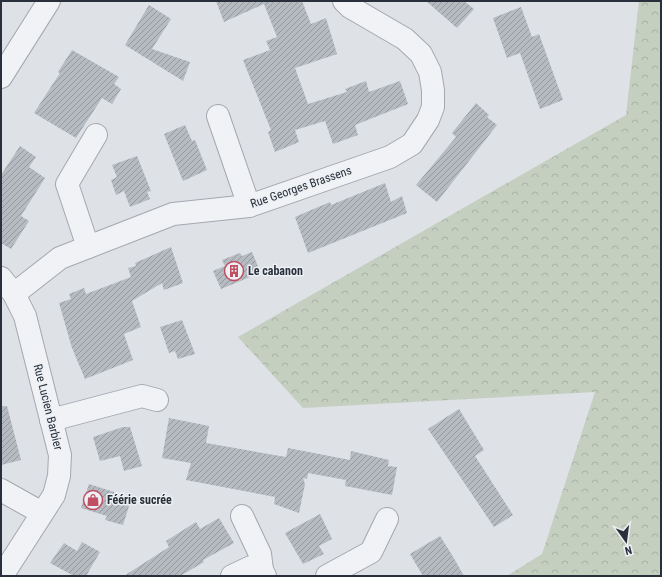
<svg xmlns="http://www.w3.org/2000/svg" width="662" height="577" font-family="'Roboto Condensed',sans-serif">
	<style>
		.forest { fill: url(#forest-crowns) }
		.building { fill: url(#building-hatch) }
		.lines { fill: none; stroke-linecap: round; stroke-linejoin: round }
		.minor-casing { stroke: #a4a8af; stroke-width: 24 }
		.minor { stroke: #f0f2f5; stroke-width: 22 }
		.labels { text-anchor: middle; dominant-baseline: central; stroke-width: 3; stroke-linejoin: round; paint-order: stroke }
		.street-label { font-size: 12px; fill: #29303b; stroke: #edf0f4 }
		.poi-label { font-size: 12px; font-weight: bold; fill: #29303b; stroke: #edf0f4; text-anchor: start }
	</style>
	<defs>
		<pattern id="forest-crowns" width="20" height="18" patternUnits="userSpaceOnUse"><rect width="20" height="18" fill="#c4cfc0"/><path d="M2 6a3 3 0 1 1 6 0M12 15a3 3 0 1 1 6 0" fill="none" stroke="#a8b2a6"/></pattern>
		<pattern id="building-hatch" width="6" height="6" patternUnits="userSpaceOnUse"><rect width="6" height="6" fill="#b6bbc2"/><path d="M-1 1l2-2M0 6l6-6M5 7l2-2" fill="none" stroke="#94989f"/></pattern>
	</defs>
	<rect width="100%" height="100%" fill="#dee1e6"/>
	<polygon class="forest" points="639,1 661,1 661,576 507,576 542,554 595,392 303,408 238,337 626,115"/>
	<g class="building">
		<polygon points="216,1 302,1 311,24 326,18 337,54 295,68 308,104 347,92 345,89 366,81 369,92 400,81 408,104 355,125 358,135 333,144 325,121 295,130 299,142 275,152 268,132 271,130 243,60 270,50 266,41 277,37 264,4 224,22"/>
		<polygon points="426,1 464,1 474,9 457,28"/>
		<polygon points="149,5 171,19 152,49 190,62 183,81 125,45"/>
		<polygon points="521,7 532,37 539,34 563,100 540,109 520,53 507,58 493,18"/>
		<polygon points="72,50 119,77 114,84 121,89 112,104 102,98 76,138 34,113 60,73 58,72"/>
		<polygon points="476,103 489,115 487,117 497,125 437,202 416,185 456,137 452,133"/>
		<polygon points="185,125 192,141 195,140 207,170 183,181 164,134"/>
		<polygon points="20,146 36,157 29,167 45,178 21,216 29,221 11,249 1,243 1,175"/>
		<polygon points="137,156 151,191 147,192 150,199 130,207 124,191 116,195 111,180 117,177 112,165"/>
		<polygon points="385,183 391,202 402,196 407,213 308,253 295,217 330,202 331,205"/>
		<polygon points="171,247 183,283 164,290 162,283 132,301 141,327 124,334 133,360 85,379 72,348 59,303 71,299 69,294 84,288 86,294 131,277 128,268 136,266 135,263"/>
		<polygon points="252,252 259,269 248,274 250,277 221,289 213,271 225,266 222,260 240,253 242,256"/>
		<polygon points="182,320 195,354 178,359 175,351 169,353 160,327"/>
		<polygon points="1,406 7,406 21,460 1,465"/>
		<polygon points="459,409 484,450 475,456 513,515 494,527 428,429"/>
		<polygon points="169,418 209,426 206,443 286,457 288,448 350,460 351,451 389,460 388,466 397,467 392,495 345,486 346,480 308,473 307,479 303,478 305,484 299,513 274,504 275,497 186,480 191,463 162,458"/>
		<polygon points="123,427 130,427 142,466 124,471 120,456 100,461 93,437"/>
		<polygon points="89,484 114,492 114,495 131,500 123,525 105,520 107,516 81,508"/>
		<polygon points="320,514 332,539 319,546 324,554 303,564 285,533"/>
		<polygon points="219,518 234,543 203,560 204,562 180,576 124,576 169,547 166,541 196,522 200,529"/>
		<polygon points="440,536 452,555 464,576 423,576 410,554"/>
		<polygon points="82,542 100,552 86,576 74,576 50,563 64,543 77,551"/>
	</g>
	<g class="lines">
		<defs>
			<g id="minor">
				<polyline points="1,77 49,1"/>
				<polyline points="218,116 249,206"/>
				<polyline points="88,247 67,184 96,135"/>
				<polyline points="1,278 14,294 25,316 60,455 59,476 54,495 2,576"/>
				<polyline points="14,294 60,258 173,214 249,206 390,157 412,144 428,120 433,107 433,90 430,72 421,54 405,39 350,7 344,1"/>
				<polyline points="51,420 142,396 157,400"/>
				<polyline points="1,490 42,513"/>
				<polyline points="242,516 260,554 262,570"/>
				<polyline points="232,576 251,567 262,570 265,576"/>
				<polyline points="327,576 371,552 387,519"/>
			</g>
		</defs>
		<use href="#minor" class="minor-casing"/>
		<use href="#minor" class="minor"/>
	</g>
	<defs>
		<symbol id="building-ring" viewBox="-11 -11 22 22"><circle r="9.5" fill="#edf0f4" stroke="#bf4f61" stroke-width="1.5"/><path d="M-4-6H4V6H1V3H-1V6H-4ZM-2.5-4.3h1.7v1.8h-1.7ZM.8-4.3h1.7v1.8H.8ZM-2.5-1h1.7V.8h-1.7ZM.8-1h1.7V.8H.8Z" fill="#bf4f61"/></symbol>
		<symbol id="shop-ring" viewBox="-11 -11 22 22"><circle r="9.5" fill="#edf0f4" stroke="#bf4f61" stroke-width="1.5"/><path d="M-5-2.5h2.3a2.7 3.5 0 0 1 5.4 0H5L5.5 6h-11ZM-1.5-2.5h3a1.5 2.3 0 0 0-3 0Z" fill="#bf4f61"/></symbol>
	</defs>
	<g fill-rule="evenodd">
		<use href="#building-ring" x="223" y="260" width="22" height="22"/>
		<use href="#shop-ring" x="82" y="489" width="22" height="22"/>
	</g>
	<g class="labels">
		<g class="street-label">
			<text transform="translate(301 187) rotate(-19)">Rue Georges Brassens</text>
			<text transform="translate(48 407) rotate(76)">Rue Lucien Barbier</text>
		</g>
		<g class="poi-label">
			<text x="248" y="271">Le cabanon</text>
			<text x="107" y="500">Féérie sucrée</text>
		</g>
	</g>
	<rect width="662" height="577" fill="none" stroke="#29303b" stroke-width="4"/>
	<g transform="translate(626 541) rotate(166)" stroke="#edf0f4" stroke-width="3" paint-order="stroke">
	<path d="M0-3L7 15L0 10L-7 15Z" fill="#29303b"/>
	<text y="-6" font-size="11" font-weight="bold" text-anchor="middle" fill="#29303b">N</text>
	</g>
</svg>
